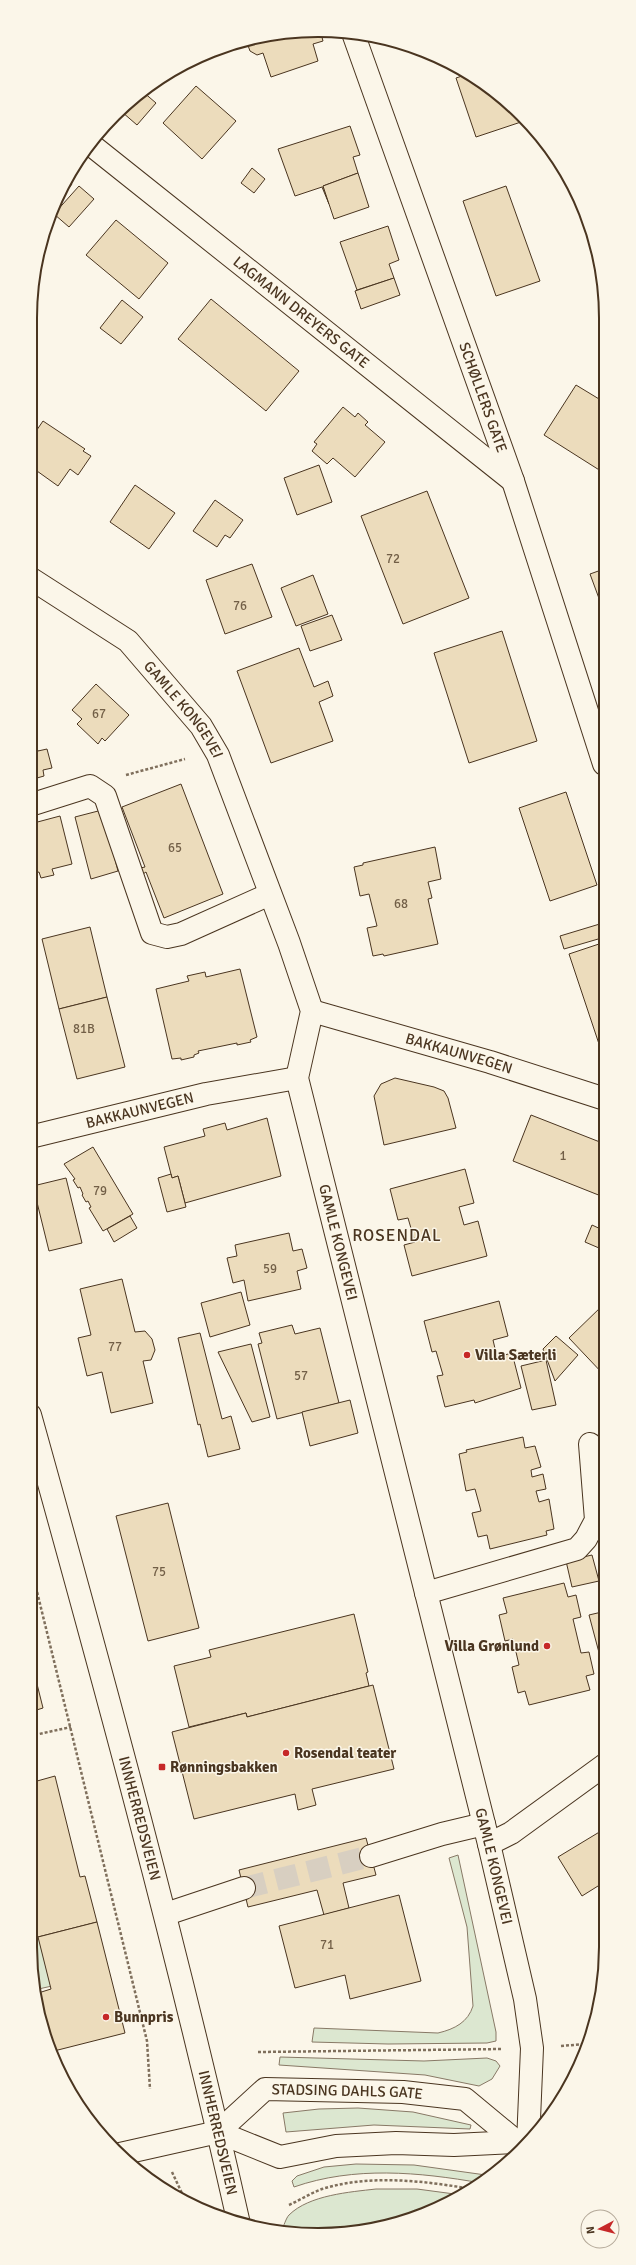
<svg xmlns="http://www.w3.org/2000/svg" width="636" height="2265" font-family="Signika,sans-serif">
	<style>
		.green { fill: #dce7d0; stroke: #887966 }
		.building { fill: #ecdcbc; stroke: #4a3520 }
		.lines { fill: none; stroke-linecap: round; stroke-linejoin: round }
		.minor-tunnel { stroke: #d8cfc1; stroke-width: 22; stroke-dasharray: 22 11; stroke-linecap: butt }
		.minor-casing { stroke: #4a3520; stroke-width: 24 }
		.major-casing { stroke: #4a3520; stroke-width: 24 }
		.path { stroke: #7f6f5c; stroke-width: 2.5; stroke-dasharray: 3 2; stroke-linecap: butt }
		.minor { stroke: #fbf6e9; stroke-width: 22 }
		.major { stroke: #fbf6e9; stroke-width: 22 }
		.poi-dot { fill: #c62828; stroke: #fbf6e9; stroke-width: 1.5 }
		.labels { text-anchor: middle; dominant-baseline: central; stroke-width: 3; stroke-linejoin: round; paint-order: stroke }
		.number-label { font-size: 13px; fill: #725f47 }
		.street-label { font-size: 15px; fill: #4a3520; stroke: #fbf6e9 }
		.poi-label { font-size: 15px; font-weight: bold; fill: #4a3520; stroke: #fbf6e9; text-anchor: start }
		.quarter-label { font-size: 17px; letter-spacing: 1px; fill: #4a3520; stroke: #fbf6e9 }
		.rim { fill: none; stroke: #4a3520; stroke-width: 2 }
	</style>
	<rect width="100%" height="100%" fill="#fbf6e9"/>
	<g class="green">
		<path d="M458,1855L496,2032V2041L487,2043L388,2044L312,2042L314,2028L438,2033C455,2029 468,2022 473,2006L467,1927L449,1858Z"/>
		<polygon points="39,1936 52,1986 34,1990 30,1938"/>
		<polygon points="280,2057 424,2061 487,2058 496,2061 500,2066 492,2079 479,2086 425,2075 279,2065"/>
		<polygon points="358,2108 413,2112 471,2125 470,2129 374,2125 286,2132 283,2113 319,2109"/>
		<path d="M356,2164L414,2165L493,2176L481,2183C419,2172 354,2166 294,2187L292,2181L297,2176L324,2167Z"/>
		<path d="M376,2189H417L462,2195L446,2205L393,2225L299,2234L281,2231C284,2226 286,2218 289,2215C309,2195 350,2192 376,2189Z"/>
	</g>
	<g class="building">
		<polygon points="318,30 320,30 323,41 313,44 318,61 271,77 263,53 257,55 250,51 246,40 262,36"/>
		<polygon points="468,74 524,119 524,121 476,137 456,78"/>
		<polygon points="196,86 236,121 202,159 163,123"/>
		<polygon points="142,91 156,103 137,125 122,112"/>
		<polygon points="350,126 360,155 353,157 358,173 323,186 329,204 322,187 295,196 278,149"/>
		<polygon points="252,168 265,179 254,193 241,183"/>
		<polygon points="358,173 369,207 334,219 323,186"/>
		<polygon points="67,179 72,184 52,209 52,208"/>
		<polygon points="79,186 94,199 69,227 54,214"/>
		<polygon points="506,186 540,281 496,296 463,201"/>
		<polygon points="116,220 168,263 139,299 86,255"/>
		<polygon points="388,226 399,260 389,264 394,278 357,290 340,242"/>
		<polygon points="394,278 400,295 361,309 355,291"/>
		<polygon points="211,299 299,371 266,411 178,339"/>
		<polygon points="122,300 143,317 121,344 100,328"/>
		<polygon points="576,385 604,402 604,473 544,435"/>
		<polygon points="343,407 355,417 358,413 368,422 365,425 385,442 355,477 333,458 327,464 312,451 317,444 314,442"/>
		<polygon points="43,421 85,449 83,451 91,456 78,475 70,469 58,486 37,471 32,477 30,476 30,440"/>
		<polygon points="319,465 332,502 297,515 284,478"/>
		<polygon points="135,485 175,513 149,549 110,522"/>
		<polygon points="427,491 469,598 403,624 361,516"/>
		<polygon points="215,500 243,520 230,538 225,535 217,547 193,531"/>
		<polygon points="252,564 272,617 225,634 206,580"/>
		<polygon points="604,569 604,612 590,574"/>
		<polygon points="313,575 328,614 296,626 281,588"/>
		<polygon points="332,615 342,640 310,651 301,626"/>
		<polygon points="502,631 537,741 469,763 434,653"/>
		<polygon points="299,648 314,687 328,681 333,696 319,702 333,741 271,763 237,671"/>
		<polygon points="96,684 129,715 105,741 102,738 98,744 77,724 82,719 72,710"/>
		<polygon points="30,727 38,751 47,749 52,768 43,770 44,776 30,780"/>
		<polygon points="181,784 223,894 164,918 146,872 143,874 140,868 145,867 122,807"/>
		<polygon points="566,792 597,885 550,901 519,808"/>
		<polygon points="102,810 118,871 91,879 75,817"/>
		<polygon points="60,816 72,864 52,869 54,875 41,878 39,872 30,874 30,824"/>
		<polygon points="435,847 441,879 428,882 432,898 428,899 438,944 384,956 383,954 373,956 367,928 377,926 369,894 360,896 354,867 363,865 363,863"/>
		<polygon points="603,923 605,937 564,949 560,936"/>
		<polygon points="90,927 107,997 59,1009 42,939"/>
		<polygon points="605,942 605,1045 600,1047 569,954"/>
		<polygon points="240,969 257,1037 250,1040 251,1042 237,1045 237,1043 232,1044 198,1051 199,1053 194,1055 194,1057 181,1060 181,1058 172,1059 156,989 189,981 187,976 205,972 206,977"/>
		<polygon points="107,997 125,1067 77,1079 59,1009"/>
		<polygon points="395,1078 434,1087 444,1091 448,1098 456,1128 384,1145 374,1096 381,1084"/>
		<polygon points="531,1115 605,1144 605,1185 601,1196 513,1161"/>
		<polygon points="267,1118 281,1176 185,1203 178,1176 172,1178 164,1147 205,1136 203,1129 225,1123 227,1130"/>
		<polygon points="93,1147 133,1214 103,1231 89,1208 91,1207 88,1201 86,1202 82,1195 83,1194 80,1187 78,1188 73,1180 75,1179 64,1164"/>
		<polygon points="465,1169 474,1203 459,1207 464,1225 478,1221 487,1256 412,1276 404,1245 415,1242 408,1218 398,1220 390,1189"/>
		<polygon points="171,1174 172,1178 178,1176 186,1207 167,1212 158,1178"/>
		<polygon points="66,1178 82,1243 49,1251 33,1186"/>
		<polygon points="130,1216 137,1228 114,1242 107,1229"/>
		<polygon points="592,1225 605,1231 599,1248 585,1242"/>
		<polygon points="289,1233 293,1251 302,1249 307,1268 297,1271 301,1289 248,1301 244,1280 233,1283 227,1258 237,1256 235,1245"/>
		<polygon points="122,1279 135,1332 145,1331 152,1339 155,1350 151,1360 143,1361 153,1403 111,1413 102,1372 87,1376 78,1338 91,1335 80,1289"/>
		<polygon points="241,1292 250,1325 210,1337 201,1303"/>
		<polygon points="499,1301 508,1336 493,1340 497,1357 512,1353 521,1388 475,1403 474,1400 445,1407 437,1376 443,1375 436,1351 432,1352 424,1321"/>
		<polygon points="603,1305 605,1307 605,1376 569,1338"/>
		<polygon points="292,1325 295,1334 320,1328 339,1403 277,1419 258,1344 262,1343 259,1333"/>
		<polygon points="200,1333 222,1419 231,1416 240,1449 208,1457 200,1424 198,1425 178,1338"/>
		<polygon points="556,1336 578,1355 555,1381 543,1349"/>
		<polygon points="251,1344 270,1417 252,1422 218,1352"/>
		<polygon points="546,1360 556,1405 532,1410 521,1366"/>
		<polygon points="350,1400 358,1433 310,1446 302,1412"/>
		<polygon points="523,1437 525,1448 535,1446 541,1467 531,1470 532,1477 543,1474 546,1489 536,1491 539,1502 549,1499 554,1529 546,1531 547,1535 490,1549 487,1535 478,1537 472,1513 481,1511 475,1489 466,1491 459,1454 467,1452 466,1450"/>
		<polygon points="168,1503 199,1628 148,1641 116,1516"/>
		<polygon points="592,1555 599,1581 572,1587 566,1561"/>
		<polygon points="564,1583 568,1597 576,1595 581,1617 573,1619 581,1653 589,1652 594,1674 586,1676 590,1690 529,1705 525,1691 518,1693 512,1667 519,1665 513,1639 505,1641 499,1615 507,1613 503,1598"/>
		<polygon points="606,1611 606,1679 589,1615"/>
		<polygon points="354,1614 368,1672 366,1673 369,1686 247,1717 246,1713 189,1727 174,1666 211,1657 209,1650"/>
		<polygon points="30,1656 43,1708 30,1712"/>
		<polygon points="373,1685 394,1769 312,1789 316,1805 298,1810 295,1794 194,1819 172,1732 246,1713 247,1717"/>
		<polygon points="55,1776 80,1877 85,1876 97,1922 30,1939 30,1783"/>
		<polygon points="606,1828 606,1881 582,1896 558,1857"/>
		<polygon points="366,1838 376,1875 343,1883 349,1908 324,1915 317,1890 248,1907 239,1870"/>
		<polygon points="399,1895 421,1981 350,1999 345,1975 295,1988 279,1926"/>
		<polygon points="97,1922 125,2033 50,2052 35,2003 35,1994 51,1989 38,1937"/>
	</g>
	<g class="lines">
		<polyline class="minor-tunnel" points="244,1888 371,1856"/>
		<defs>
			<g id="minor">
				<path id="s1" d="M353,33L513,481L604,764"/>
				<path id="s2" d="M90,144L513,481"/>
				<path id="s3" d="M30,578L128,641L201,726L218,755L289,943L312,1011L297,1078L489,1844L525,1999L532,2048L528,2143"/>
				<polyline points="30,805 90,786 105,796 152,933 167,937 181,934 270,894"/>
				<path id="s4" d="M312,1011L490,1062L605,1099"/>
				<path id="s5" d="M30,1137L206,1094L297,1078"/>
				<polyline points="426,1593 577,1549 586,1539 596,1520 590,1444"/>
				<polyline points="489,1844 511,1833 606,1764"/>
				<polyline points="371,1856 442,1834 484,1824"/>
				<polyline points="166,1914 244,1888"/>
				<polyline points="120,2154 218,2132"/>
			</g>
			<g id="major">
				<path id="s6" d="M30,1415C105,1684 178,1952 239,2224"/>
				<path id="s7" d="M218,2132L265,2089L403,2092L465,2099L517,2142"/>
				<polyline points="218,2132 280,2157 336,2146 396,2143 454,2145 517,2142 523,2144"/>
			</g>
		</defs>
		<use href="#minor" class="minor-casing"/>
		<use href="#major" class="major-casing"/>
		<g class="path">
			<polyline points="126,775 185,759"/>
			<polyline points="30,1563 147,2041 150,2089"/>
			<polyline points="30,1736 71,1727"/>
			<polyline points="561,2046 585,2044"/>
			<polyline points="258,2052 503,2049"/>
			<polyline points="172,2172 186,2202"/>
			<path d="M289,2205C300,2200 311,2193 322,2189C370,2174 424,2181 472,2189"/>
		</g>
		<use href="#minor" class="minor"/>
		<use href="#major" class="major"/>
	</g>
	<g class="poi-dot">
		<circle cx="467" cy="1355" r="4"/>
		<circle cx="547" cy="1646" r="4"/>
		<circle cx="286" cy="1753" r="4"/>
		<rect x="158" y="1763" width="8" height="8" rx="2"/>
		<circle cx="106" cy="2017" r="4"/>
	</g>
	<g class="labels">
		<g class="number-label">
			<text x="393" y="559">72</text>
			<text x="240" y="606">76</text>
			<text x="99" y="714">67</text>
			<text x="175" y="848">65</text>
			<text x="401" y="904">68</text>
			<text x="84" y="1029">81B</text>
			<text x="563" y="1156">1</text>
			<text x="100" y="1191">79</text>
			<text x="270" y="1269">59</text>
			<text x="115" y="1347">77</text>
			<text x="301" y="1376">57</text>
			<text x="159" y="1572">75</text>
			<text x="327" y="1945">71</text>
		</g>
		<g class="street-label">
			<text stroke="none"><textPath href="#s2" startOffset="270">LAGMANN DREYERS GATE</textPath></text>
			<text stroke="none"><textPath href="#s1" startOffset="387">SCHØLLERS GATE</textPath></text>
			<text stroke="none"><textPath href="#s3" startOffset="205">GAMLE KONGEVEI</textPath></text>
			<text stroke="none"><textPath href="#s4" startOffset="153">BAKKAUNVEGEN</textPath></text>
			<text stroke="none"><textPath href="#s5" startOffset="113">BAKKAUNVEGEN</textPath></text>
			<text stroke="none"><textPath href="#s3" startOffset="773">GAMLE KONGEVEI</textPath></text>
			<text stroke="none"><textPath href="#s6" startOffset="418">INNHERREDSVEIEN</textPath></text>
			<text stroke="none"><textPath href="#s3" startOffset="1416">GAMLE KONGEVEI</textPath></text>
			<text stroke="none"><textPath href="#s7" startOffset="146">STADSING DAHLS GATE</textPath></text>
			<text stroke="none"><textPath href="#s6" startOffset="742">INNHERREDSVEIEN</textPath></text>
		</g>
		<g class="poi-label">
			<text x="475" y="1355">Villa Sæterli</text>
			<text x="539" y="1646" text-anchor="end">Villa Grønlund</text>
			<text x="294" y="1753">Rosendal teater</text>
			<text x="170" y="1767">Rønningsbakken</text>
			<text x="114" y="2017">Bunnpris</text>
		</g>
		<g class="quarter-label">
			<text x="397" y="1235">ROSENDAL</text>
		</g>
	</g>
	<path d="M0 0H636V2265H0ZM318 37H318A281 281 0 0 1 599 318V1947A281 281 0 0 1 318 2228H318A281 281 0 0 1 37 1947V318A281 281 0 0 1 318 37Z" fill="#fbf6e9" fill-rule="evenodd"/>
	<path class="rim" d="M318 37H318A281 281 0 0 1 599 318V1947A281 281 0 0 1 318 2228H318A281 281 0 0 1 37 1947V318A281 281 0 0 1 318 37Z"/>
	<g transform="translate(600 2229) rotate(263)"><circle r="19" fill="#fbf6e9" stroke="#b4a999"/>
	<path d="M0-3L7 15L0 10L-7 15Z" fill="#c62828"/>
	<text y="-6" font-size="11" font-weight="bold" text-anchor="middle" fill="#4a3520">N</text>
	</g>
</svg>
